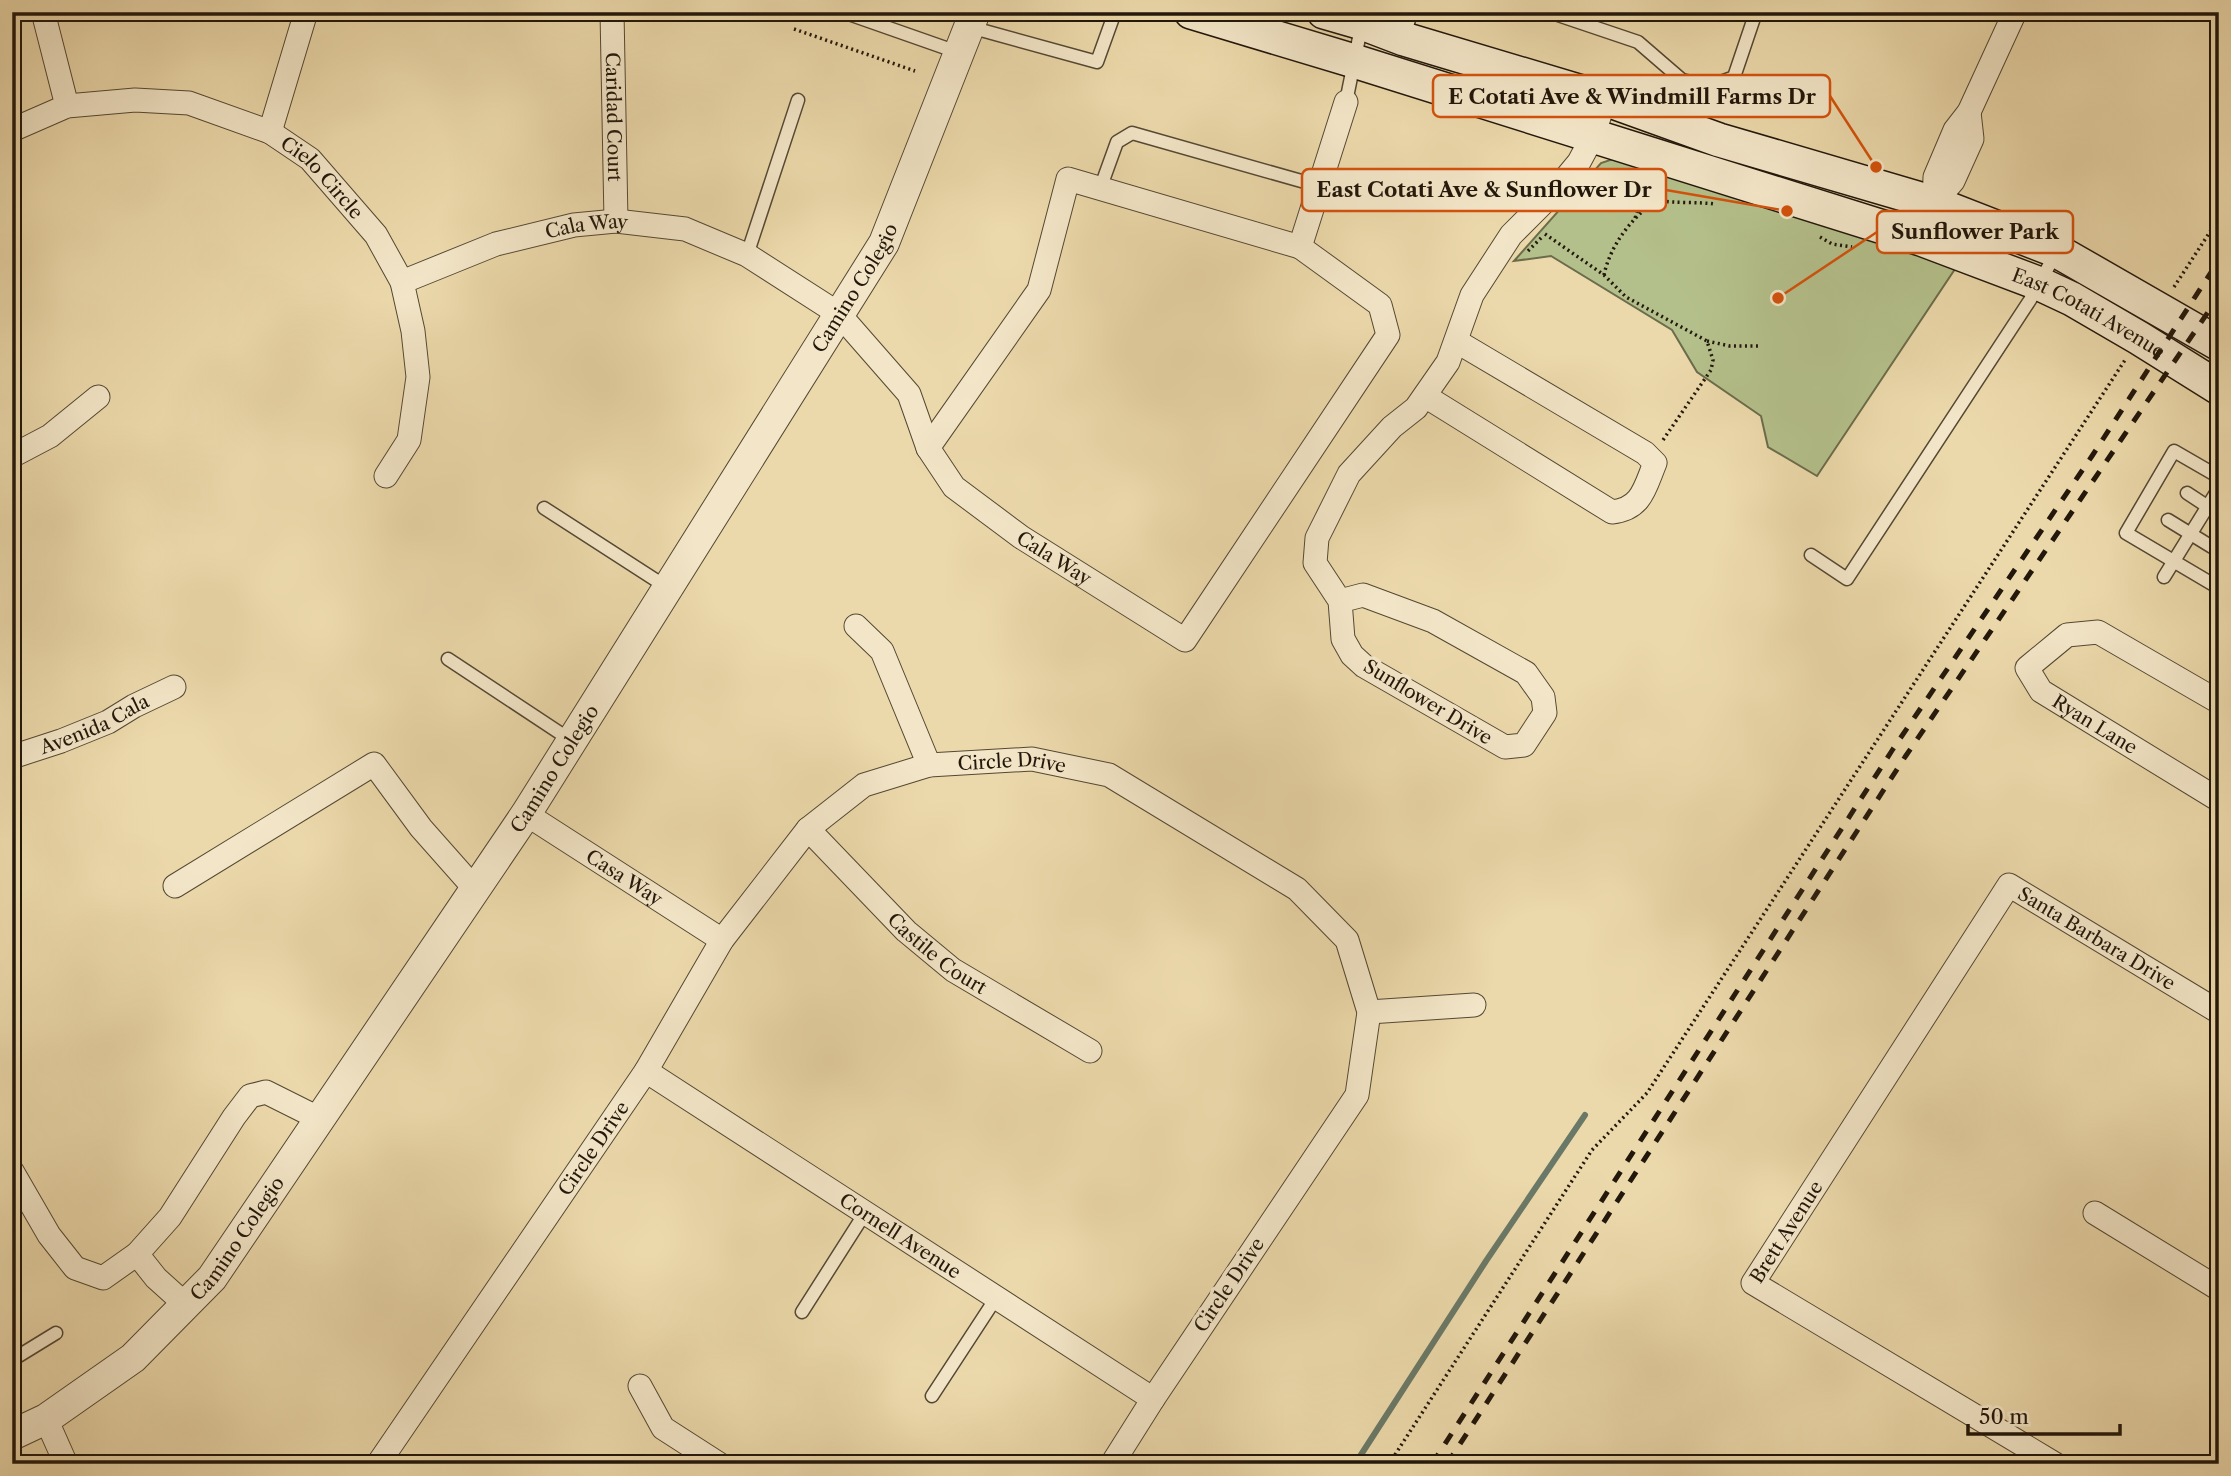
<svg xmlns="http://www.w3.org/2000/svg" width="2231" height="1476" font-family="'Libre Caslon Text',serif">
	<style>
		.green { fill: #b4c08b; stroke: #6b6c4b; stroke-width: 2 }
		.lines { fill: none; stroke-linecap: round; stroke-linejoin: round }
		.stream { stroke: #6a7967; stroke-width: 6 }
		.service-casing { stroke: #544833; stroke-width: 15 }
		.minor-casing { stroke: #544833; stroke-width: 25 }
		.tertiary-casing { stroke: #544833; stroke-width: 32 }
		.secondary-casing { stroke: #22170b; stroke-width: 36 }
		.path { stroke: #22170b; stroke-width: 3.5; stroke-dasharray: 2 3.5; stroke-linecap: butt }
		.service { stroke: #f3e6c8; stroke-width: 12 }
		.minor { stroke: #f3e6c8; stroke-width: 23 }
		.tertiary { stroke: #f3e6c8; stroke-width: 30 }
		.secondary { stroke: #f3e6c8; stroke-width: 33 }
		.rail { stroke: #22170b; stroke-width: 5; stroke-dasharray: 12 12; stroke-linecap: butt }
		.labels { text-anchor: middle; dominant-baseline: central; stroke-width: 7; stroke-linejoin: round; paint-order: stroke }
		.street-label { font-size: 19px; fill: #22170b; stroke: #f3e6c8 }
		.leader { fill: none; stroke: #d4520c; stroke-width: 2.5 }
		.callout-dot { fill: #d4520c; stroke: #f3e6c8; stroke-width: 2.5 }
		.callout { fill: #f3e6c8; stroke: #d4520c; stroke-width: 2.5 }
		.callout-label { font-size: 21px; text-anchor: middle; font-weight: bold; fill: #22170b }
	</style>
	<rect width="100%" height="100%" fill="#ecd9ab"/>
	<filter id="stains"><feTurbulence type="fractalNoise" baseFrequency=".00286" numOctaves="4"/><feColorMatrix values="0 0 0 0 .2 0 0 0 0 .09 0 0 0 0 .02 0 0 0 .5 -.17"/></filter>
	<radialGradient id="worn" r=".72"><stop offset=".6" stop-color="#630" stop-opacity="0"/><stop offset="1" stop-color="#630" stop-opacity=".3"/></radialGradient>
	<polygon class="green" points="1619,157 1957,266 1817,476 1768,447 1761,416 1697,372 1672,330 1551,256 1514,261 1601,163"/>
	<g class="lines">
		<polyline class="stream" points="1355,1464 1486,1261 1585,1115"/>
		<defs>
			<g id="service">
				<polyline points="843,12 960,53"/>
				<polyline points="1549,12 1638,42 1682,80 1673,121"/>
				<polyline points="970,27 1097,62 1115,12"/>
				<polyline points="1404,38 1411,12"/>
				<polyline points="1682,80 1710,86 1734,77 1756,12"/>
				<polyline points="1346,102 1362,23"/>
				<polyline points="1100,189 1117,142 1132,133 1319,186"/>
				<polyline points="747,255 798,100"/>
				<polyline points="2219,477 2174,451 2126,533 2219,588"/>
				<polyline points="2187,493 2219,514"/>
				<polyline points="544,508 668,588"/>
				<polyline points="2168,520 2212,547"/>
				<polyline points="1811,555 1847,579 2030,300 2057,251"/>
				<polyline points="2164,577 2219,488"/>
				<polyline points="448,659 572,741"/>
				<polyline points="802,1312 865,1213"/>
				<polyline points="12,1360 56,1333"/>
				<polyline points="932,1396 996,1298"/>
			</g>
			<g id="minor">
				<polyline points="43,12 67,106"/>
				<path id="s1" d="M612,12L616,221"/>
				<path id="s2" d="M12,130L67,106L135,100L189,103L270,132L310,159L376,235L402,282L413,331L418,377L409,440L386,476"/>
				<polyline points="270,132 306,12"/>
				<polyline points="1934,203 1935,177 1955,130 1969,112 2015,12"/>
				<polyline points="1921,239 1934,203 1953,181 1972,139 1969,112"/>
				<path id="s3" d="M402,282L496,244L574,225L616,221L685,229L747,255L839,314L909,394L928,448L954,487L1021,537L1185,640L1388,335L1380,305L1300,247L1346,102"/>
				<path d="M1425,396L1612,512C1642,509 1645,487 1655,463L1645,453L1456,341"/>
				<polyline points="928,448 1039,290 1068,179 1300,247"/>
				<polyline points="12,456 50,436 98,397"/>
				<polyline points="1340,601 1363,595 1433,621 1526,673 1543,697 1545,713 1524,745 1505,747 1364,666 1352,655 1343,639 1340,601 1315,563 1317,538 1349,474 1392,427 1416,408 1448,362 1472,295 1511,235 1555,191 1579,162 1593,136 1605,99"/>
				<polyline points="856,626 882,651 929,765"/>
				<path id="s4" d="M2219,702L2098,632L2067,635L2027,668L2041,691L2219,800"/>
				<path id="s5" d="M12,757L61,741L108,722L134,706L174,687"/>
				<path id="s6" d="M526,814L722,940"/>
				<path id="s7" d="M808,829L906,931L953,970L1090,1051"/>
				<polyline points="175,886 374,764 421,828 475,889"/>
				<polyline points="1369,1012 1474,1005"/>
				<path id="s8" d="M646,1071L1153,1399"/>
				<polyline points="12,1171 49,1235 75,1268 103,1278 137,1254 170,1217 234,1117 250,1096 266,1092 320,1119"/>
				<polyline points="2095,1213 2219,1289"/>
				<polyline points="137,1254 156,1278 186,1305"/>
				<polyline points="640,1386 663,1428 719,1464"/>
				<polyline points="46,1419 66,1464"/>
				<path id="s9" d="M378,1464L646,1071L722,940L808,829L864,785L929,765L1032,759L1109,775L1297,889L1347,940L1369,1012L1357,1095L1153,1399L1112,1464"/>
				<path id="s10" d="M2055,1464L1753,1283L2009,885L2219,1012"/>
			</g>
			<g id="tertiary">
				<path id="s11" d="M12,1435L46,1419L133,1358L212,1278L526,814L884,243L975,12"/>
			</g>
			<g id="secondary">
				<path id="s12" d="M1191,12L1354,61L1921,239L2040,284L2072,299L2139,338L2219,388"/>
				<polyline points="1324,12 1362,23 1404,39 1605,99 1719,140 1934,203 2057,251 2219,344"/>
			</g>
		</defs>
		<use href="#service" class="service-casing"/>
		<use href="#minor" class="minor-casing"/>
		<use href="#tertiary" class="tertiary-casing"/>
		<use href="#secondary" class="secondary-casing"/>
		<g class="path">
			<polyline points="794,29 915,71"/>
			<path d="M1590,185C1619,155 1635,192 1663,201C1672,203 1702,202 1714,204"/>
			<polyline points="1635,218 1645,190"/>
			<polyline points="1545,234 1604,275 1626,297 1707,341 1713,360 1711,370 1663,440"/>
			<polyline points="1820,237 1832,244 1852,247"/>
			<polyline points="1528,251 1542,237"/>
			<path d="M1604,275C1610,245 1634,214 1660,198"/>
			<polyline points="2174,287 2219,218"/>
			<polyline points="1707,341 1730,346 1759,346"/>
			<polyline points="1389,1464 1592,1150 1647,1093 2125,360"/>
		</g>
		<use href="#service" class="service"/>
		<use href="#minor" class="minor"/>
		<use href="#tertiary" class="tertiary"/>
		<use href="#secondary" class="secondary"/>
		<g class="rail">
			<polyline points="1432,1464 1893,749 2092,456 2219,260"/>
			<polyline points="1447,1464 1905,757 2219,296"/>
		</g>
	</g>
	<g class="labels">
		<g class="street-label">
			<text stroke="none"><textPath href="#s1" startOffset="105">Caridad Court</textPath></text>
			<text stroke="none"><textPath href="#s2" startOffset="338">Cielo Circle</textPath></text>
			<text stroke="none"><textPath href="#s3" startOffset="194">Cala Way</textPath></text>
			<text stroke="none"><textPath href="#s11" startOffset="1437">Camino Colegio</textPath></text>
			<text stroke="none"><textPath href="#s12" startOffset="948">East Cotati Avenue</textPath></text>
			<text stroke="none"><textPath href="#s3" startOffset="803">Cala Way</textPath></text>
			<text transform="translate(1428 702) rotate(31)">Sunflower Drive</text>
			<text stroke="none"><textPath href="#s5" startOffset="89">Avenida Cala</textPath></text>
			<text stroke="none"><textPath href="#s4" startOffset="313">Ryan Lane</textPath></text>
			<text stroke="none"><textPath href="#s9" startOffset="990">Circle Drive</textPath></text>
			<text stroke="none"><textPath href="#s11" startOffset="870">Camino Colegio</textPath></text>
			<text stroke="none"><textPath href="#s6" startOffset="117">Casa Way</textPath></text>
			<text stroke="none"><textPath href="#s10" startOffset="928">Santa Barbara Drive</textPath></text>
			<text stroke="none"><textPath href="#s7" startOffset="180">Castile Court</textPath></text>
			<text stroke="none"><textPath href="#s9" startOffset="382">Circle Drive</textPath></text>
			<text stroke="none"><textPath href="#s10" startOffset="413">Brett Avenue</textPath></text>
			<text stroke="none"><textPath href="#s8" startOffset="303">Cornell Avenue</textPath></text>
			<text stroke="none"><textPath href="#s11" startOffset="303">Camino Colegio</textPath></text>
			<text transform="translate(1229 1285) rotate(-56)">Circle Drive</text>
		</g>
	</g>
	<path class="leader" d="M1876 167L1830 96M1787 211L1666 190M1778 298L1877 232"/>
	<g class="callout-dot">
		<circle cx="1876" cy="167" r="7"/>
		<circle cx="1787" cy="211" r="7"/>
		<circle cx="1778" cy="298" r="7"/>
	</g>
	<g class="callout">
		<rect x="1433" y="75" width="397" height="42" rx="7"/>
		<rect x="1302" y="169" width="364" height="42" rx="7"/>
		<rect x="1877" y="211" width="196" height="42" rx="7"/>
	</g>
	<g class="callout-label">
		<text x="1632" y="104">E Cotati Ave &amp; Windmill Farms Dr</text>
		<text x="1484" y="197">East Cotati Ave &amp; Sunflower Dr</text>
		<text x="1975" y="239">Sunflower Park</text>
	</g>
	<rect width="2231" height="1476" fill="none" stroke="#ecd9ab" stroke-width="42"/>
	<rect x="14" y="14" width="2203" height="1448" fill="none" stroke="#22170b" stroke-width="3.5"/>
	<rect x="21" y="21" width="2189" height="1434" fill="none" stroke="#22170b" stroke-width="2"/>
	<path d="M1968 1424v10h152v-10" fill="none" stroke="#22170b" stroke-width="3.5"/>
	<text x="1979" y="1424" font-size="21" fill="#22170b" stroke="#f3e6c8" stroke-width="5" paint-order="stroke">50 m</text>
	<rect width="100%" height="100%" filter="url(#stains)"/>
	<rect width="100%" height="100%" fill="url(#worn)"/>
</svg>
